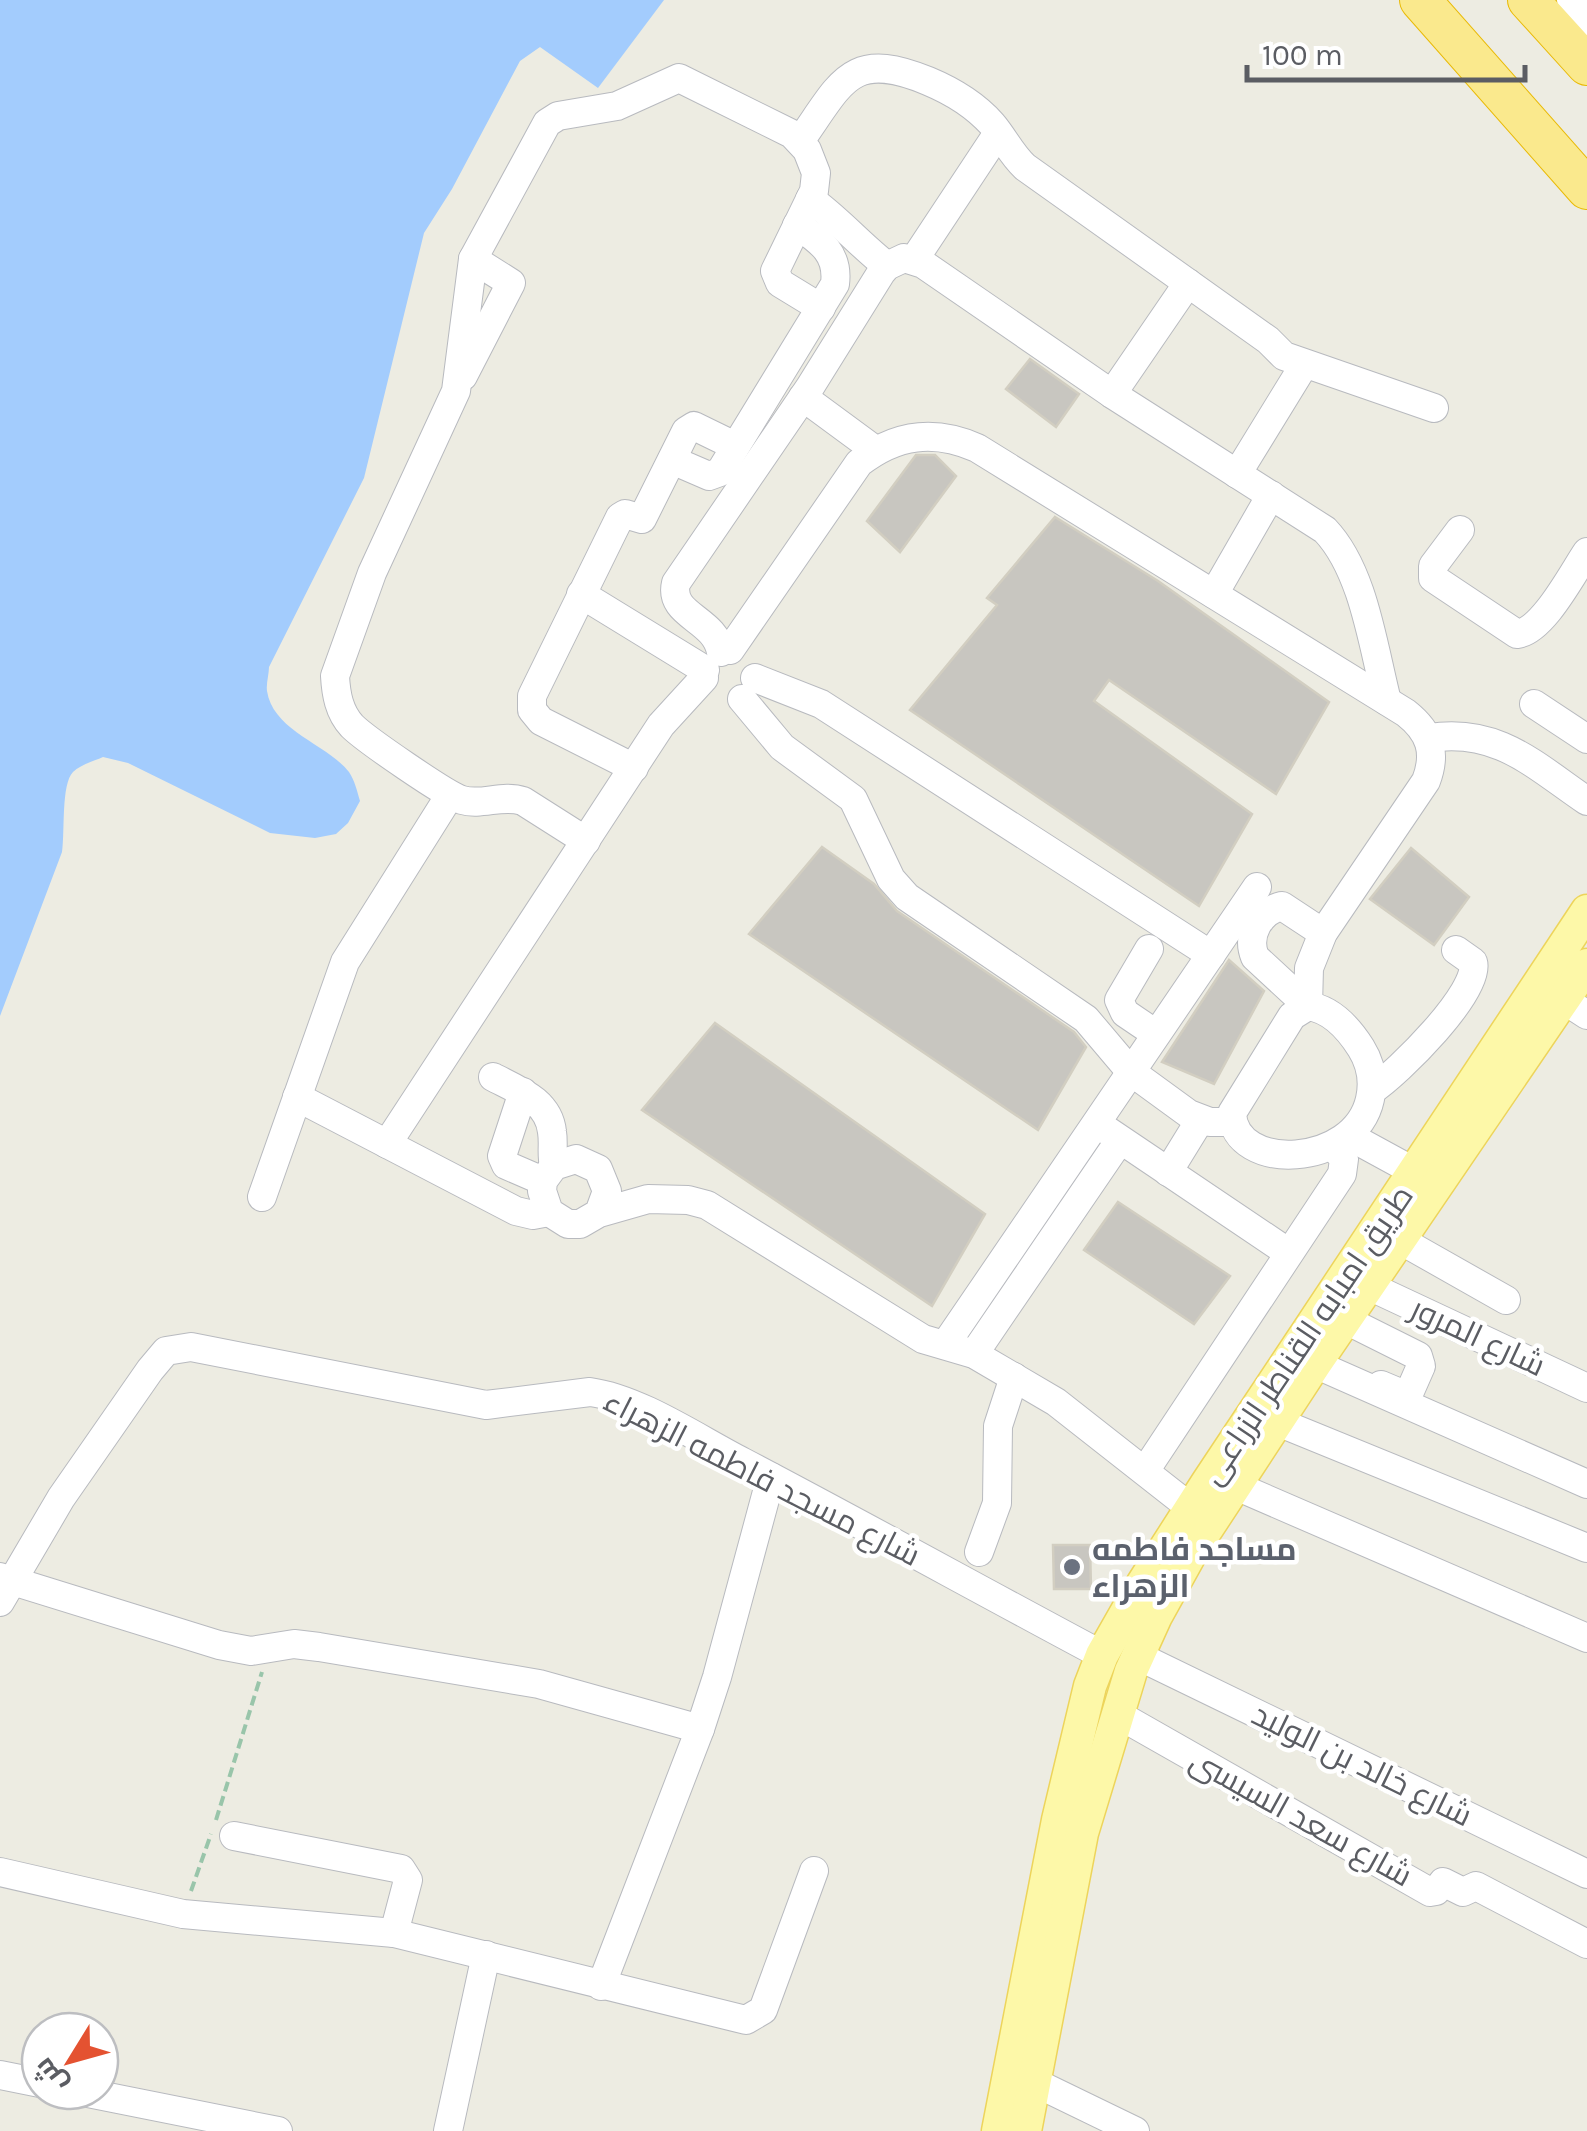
<svg xmlns="http://www.w3.org/2000/svg" width="1587" height="2131" font-family="Karla,Cairo,sans-serif">
	<style>
		.water { fill: #a3ccfd }
		.building { fill: #c8c6c0; stroke: #d2cec1; stroke-width: 2.5 }
		.lines { fill: none; stroke-linecap: round; stroke-linejoin: round }
		.minor-casing { stroke: #b8babf; stroke-width: 30 }
		.major-casing { stroke: #edd45b; stroke-width: 35 }
		.highway-casing { stroke: #e9ba06; stroke-width: 42 }
		.path { stroke: #99c5aa; stroke-width: 4; stroke-dasharray: 10 5; stroke-linecap: butt }
		.minor { stroke: #fff; stroke-width: 28 }
		.major { stroke: #fdf8a8; stroke-width: 32 }
		.highway { stroke: #fae98d; stroke-width: 40 }
		.worship-dot { fill: #6b7280; stroke: #fff; stroke-width: 4 }
		.labels { text-anchor: middle; dominant-baseline: central; stroke-width: 9; stroke-linejoin: round; paint-order: stroke }
		.street-label { font-size: 32px; fill: #5b5d63; stroke: #fff }
		.worship-label { font-size: 32px; font-weight: bold; fill: #5b616d; stroke: #fff; text-anchor: start }
	</style>
	<rect width="100%" height="100%" fill="#edece2"/>
	<path class="water" d="M0,0H664L598,88L540,47L520,61L452,189L424,233L364,478L269,667C269,674 266,684 267,691C273,731 327,744 349,772C355,781 357,791 360,801L348,823L336,834L315,838L270,833L128,763L103,757C94,761 80,765 73,772C61,784 65,832 62,852L0,1016Z"/>
	<g class="building">
		<polygon points="1030,359 1079,394 1056,427 1006,389"/>
		<polygon points="916,455 935,455 956,476 900,552 867,521"/>
		<polygon points="1055,517 1158,581 1329,702 1276,794 1109,680 1094,701 1252,814 1199,906 910,710 997,605 987,598"/>
		<polygon points="822,847 874,884 897,911 1074,1032 1086,1047 1038,1130 749,934"/>
		<polygon points="1411,848 1469,897 1434,945 1370,899"/>
		<polygon points="1229,960 1264,991 1214,1084 1162,1062"/>
		<polygon points="715,1023 985,1214 932,1306 642,1110"/>
		<polygon points="1118,1202 1230,1276 1194,1324 1084,1250"/>
		<polygon points="1053,1545 1090,1545 1091,1589 1054,1589"/>
	</g>
	<g class="lines">
		<defs>
			<g id="minor">
				<polyline points="1571,0 1587,24"/>
				<path d="M800,141C842,82 850,49 928,81C952,91 974,104 992,124C1004,138 1011,154 1025,167L1268,340L1284,356L1434,408"/>
				<path d="M810,199C838,219 859,244 887,266"/>
				<polyline points="914,260 998,133"/>
				<polyline points="463,376 511,283 473,259"/>
				<polyline points="1112,394 1188,283"/>
				<polyline points="803,397 875,450"/>
				<path d="M672,460L709,476L720,472L835,284C839,253 820,241 797,225"/>
				<polyline points="1237,474 1304,365"/>
				<path d="M1460,530L1433,566V578L1517,634C1543,631 1572,574 1587,552"/>
				<polyline points="581,594 705,670"/>
				<polyline points="1214,594 1271,495"/>
				<path d="M730,650L859,463C896,434 934,429 977,448L1406,713C1430,732 1437,752 1426,781L1323,933L1309,968L1308,1006"/>
				<path d="M721,652C715,618 668,616 676,583L810,387L881,273L887,266L904,258L923,264L1112,394L1325,530C1364,571 1373,647 1387,701"/>
				<polyline points="755,678 821,704 1211,955"/>
				<polyline points="742,699 782,747 853,799 891,879 907,897 1086,1019 1130,1071 1189,1114 1210,1122 1232,1122"/>
				<polyline points="1534,704 1587,739"/>
				<path d="M1429,738C1497,727 1534,765 1587,801"/>
				<polyline points="634,768 541,721 532,710 532,696 620,517 625,514 642,519 686,431 694,426 735,446"/>
				<path d="M586,841L523,801C502,794 482,806 462,800C446,795 365,739 352,726C339,712 336,694 335,676L372,573L456,391L473,259L547,123L558,116L617,106L679,78L792,134L807,150L816,173L814,191L775,271L780,283L821,308"/>
				<polyline points="1149,949 1119,1000 1125,1013 1156,1034"/>
				<polyline points="1564,1000 1587,1015"/>
				<path d="M1308,1006C1331,1009 1349,1029 1361,1048C1371,1064 1374,1081 1370,1099C1355,1168 1234,1173 1232,1113L1292,1016Z"/>
				<path d="M1308,1006L1255,957C1246,935 1260,911 1282,906L1323,933"/>
				<path d="M493,1077C518,1090 549,1101 552,1132C554,1144 551,1154 554,1166"/>
				<path d="M1372,1090C1397,1074 1482,990 1473,962L1456,950"/>
				<polyline points="523,1092 502,1156 506,1165 543,1181"/>
				<polyline points="297,1097 516,1211 533,1215 549,1212"/>
				<polyline points="1105,1129 1289,1253"/>
				<polyline points="1349,1136 1415,1172"/>
				<polyline points="387,1144 661,725 704,678"/>
				<polyline points="1168,1172 1200,1120"/>
				<polyline points="262,1197 345,962 450,795"/>
				<polyline points="599,1213 607,1191 598,1169 576,1159 554,1166 543,1181 542,1191 549,1212 568,1224 580,1224 599,1213 648,1199 688,1200 707,1205 923,1339 974,1354 1056,1402 1191,1508"/>
				<polyline points="1400,1240 1506,1300"/>
				<polyline points="1369,1286 1587,1388"/>
				<polyline points="1346,1320 1418,1356 1421,1366 1410,1391 1400,1393 1381,1385"/>
				<polyline points="945,1345 1257,887"/>
				<polyline points="974,1354 1120,1140"/>
				<polyline points="1315,1364 1587,1484"/>
				<polyline points="1278,1422 1587,1548"/>
				<polyline points="1145,1471 1342,1174 1344,1159 1334,1147"/>
				<polyline points="1236,1486 1587,1638"/>
				<polyline points="979,1552 997,1503 998,1426 1014,1377"/>
				<polyline points="0,1577 219,1645 251,1651 294,1644 319,1647 539,1684 700,1729"/>
				<path d="M0,1602L61,1498L150,1370L166,1351L191,1347L486,1405L590,1392C640,1399 698,1439 743,1462C863,1525 982,1591 1102,1655"/>
				<polyline points="1138,1656 1587,1874"/>
				<polyline points="1117,1714 1430,1892 1436,1891 1443,1882 1463,1892 1476,1886 1587,1944"/>
				<polyline points="234,1836 401,1869 408,1880 394,1933"/>
				<polyline points="0,1872 183,1914 394,1933 746,2020 763,2010 814,1871"/>
				<polyline points="601,1986 700,1729 717,1677 771,1477"/>
				<polyline points="0,2075 40,2083"/>
				<polyline points="1036,2083 1135,2131"/>
				<polyline points="78,2091 278,2131"/>
				<polyline points="448,2131 486,1955"/>
			</g>
			<g id="major">
				<polyline points="998,2131 1058,1820 1090,1686 1102,1655 1143,1583 1207,1483 1587,911"/>
				<polyline points="1025,2131 1082,1833 1131,1671 1156,1616 1191,1553 1315,1364 1587,965"/>
			</g>
			<g id="highway">
				<polyline points="1420,0 1587,189"/>
				<polyline points="1528,0 1587,65"/>
			</g>
		</defs>
		<use href="#minor" class="minor-casing"/>
		<use href="#major" class="major-casing"/>
		<use href="#highway" class="highway-casing"/>
		<g class="path">
			<polyline points="216,1820 262,1672"/>
			<polyline points="191,1891 211,1834"/>
		</g>
		<use href="#minor" class="minor"/>
		<use href="#major" class="major"/>
		<use href="#highway" class="highway"/>
	</g>
	<circle class="worship-dot" cx="1072" cy="1567" r="10"/>
	<g class="labels">
		<g class="street-label">
			<text transform="translate(1307 1335) rotate(-56)">طريق امبابه القناطر الزراعى</text>
			<text transform="translate(1478 1337) rotate(25)">شارع المرور</text>
			<text transform="translate(762 1478) rotate(27)">شارع مسجد فاطمه الزهراء</text>
			<text transform="translate(1362 1765) rotate(26)">شارع خالد بن الوليد</text>
			<text transform="translate(1301 1818) rotate(29)">شارع سعد السيسى</text>
		</g>
		<g class="worship-label">
			<text x="1092" y="1549">مساجد فاطمه<tspan x="1092" dy="37">الزهراء</tspan></text>
		</g>
	</g>
	<g transform="translate(70 2061) rotate(233)"><circle r="48" fill="#ffffff" stroke="#bdbec1" stroke-width="2.5"/>
	<path d="M0-8L18 38L0 25L-18 38Z" fill="#e45231"/>
	<text y="-15" font-size="28" font-weight="bold" text-anchor="middle" fill="#5b5d63">ش</text>
	</g>
	<path d="M1247 65v15h278v-15" fill="none" stroke="#5b5d63" stroke-width="5"/>
	<text x="1262" y="65" font-size="30" fill="#5b5d63" stroke="#ffffff" stroke-width="8" paint-order="stroke">100 m</text>
</svg>
